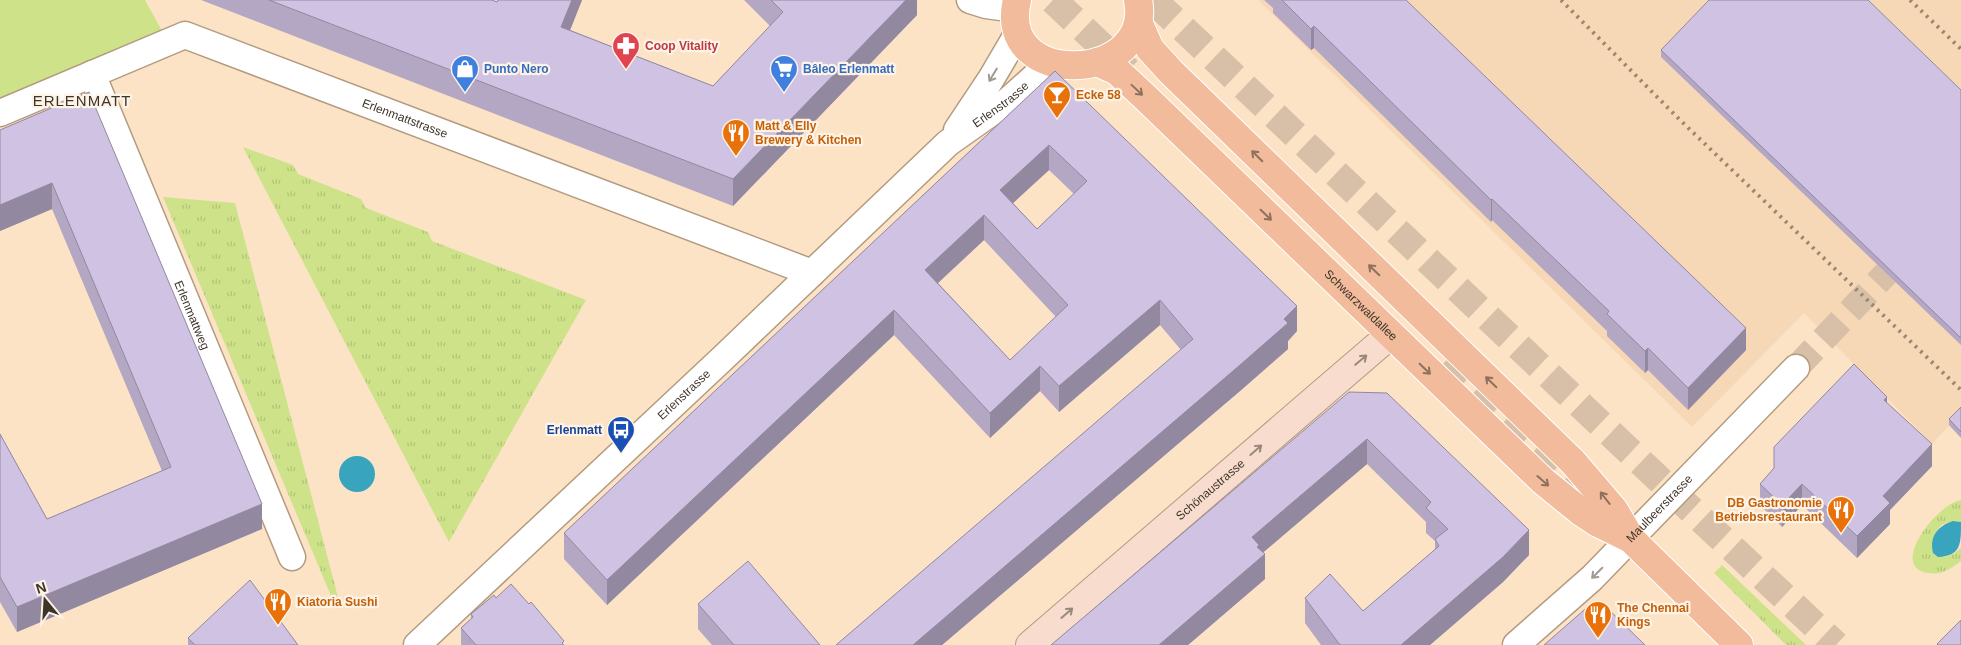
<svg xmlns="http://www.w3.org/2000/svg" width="1961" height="645" font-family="Arial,sans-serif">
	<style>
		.built { fill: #f7d8b6 }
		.grass { fill: url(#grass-tufts) }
		.park { fill: #cee389 }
		.water { fill: #38a4bd }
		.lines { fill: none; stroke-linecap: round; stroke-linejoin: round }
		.street-tunnel { stroke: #d7c0a7; stroke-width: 26; stroke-dasharray: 26 13; stroke-linecap: butt }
		.highway-tunnel { stroke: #d7c0a7; stroke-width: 28; stroke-dasharray: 28 14; stroke-linecap: butt }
		.street-casing { stroke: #b39b80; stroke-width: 29 }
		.secondary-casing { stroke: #b39b80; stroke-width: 30 }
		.primary-casing { stroke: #fff; stroke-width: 30 }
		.street { stroke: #fff; stroke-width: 26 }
		.secondary { stroke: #f8ddce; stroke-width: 28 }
		.primary { stroke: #f1bb9c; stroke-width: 28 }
		.rail { stroke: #998774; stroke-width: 4; stroke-dasharray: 2.5 5; stroke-linecap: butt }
		.wall { fill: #b3a7c3; fill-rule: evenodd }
		.shaded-wall { fill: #92889f }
		.building { fill: #d0c2e3; stroke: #92889f; fill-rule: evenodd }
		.oneway { stroke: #9e9a94 }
		.oneway2 { stroke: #8f715d }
		.oneway3 { stroke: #9b887c }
		.labels { text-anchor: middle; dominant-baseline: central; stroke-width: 4.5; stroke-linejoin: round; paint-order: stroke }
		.health-label { font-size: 12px; font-weight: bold; fill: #be3a42; stroke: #fdf3e7; text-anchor: start }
		.shop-label { font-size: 12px; font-weight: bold; fill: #366cbe; stroke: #fdf3e7; text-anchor: start }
		.food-label { font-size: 12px; font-weight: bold; fill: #c56008; stroke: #fdf3e7; text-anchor: start }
		.street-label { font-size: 12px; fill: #3e3429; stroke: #fdf3e7 }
		.transit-label { font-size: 12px; font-weight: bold; fill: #164399; stroke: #fdf3e7; text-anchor: end }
		.quarter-label { font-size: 15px; letter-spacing: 1px; fill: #3e3429; stroke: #fdf3e7 }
	</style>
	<defs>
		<pattern id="grass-tufts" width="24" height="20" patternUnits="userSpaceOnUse" patternTransform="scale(1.25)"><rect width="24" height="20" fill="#cee389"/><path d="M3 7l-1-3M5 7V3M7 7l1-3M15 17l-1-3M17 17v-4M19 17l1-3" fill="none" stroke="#b2c376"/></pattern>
	</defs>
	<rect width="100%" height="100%" fill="#fde3c6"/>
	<polygon class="built" points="1258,0 1961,0 1961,413 1932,444 1804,313 1692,427"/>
	<g class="grass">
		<polygon points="243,147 293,165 298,174 361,199 366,208 428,232 432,241 586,300 449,542"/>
		<polygon points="163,197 235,203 339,601 334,603"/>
		<path d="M1961,500V522C1938,518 1932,534 1933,553C1943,560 1954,556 1961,547V561C1951,569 1942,575 1929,573C1887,569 1936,504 1961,500Z"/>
		<polygon points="1722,565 1806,645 1786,645 1714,573"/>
	</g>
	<polygon class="park" points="0,0 145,0 166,38 0,106"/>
	<g class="water">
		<circle cx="357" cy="474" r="18"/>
		<path d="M1953,521L1961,522C1961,544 1961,556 1938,557L1933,553C1929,536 1938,526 1953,521Z"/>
	</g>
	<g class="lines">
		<polyline class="street-tunnel" points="1796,368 1961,195"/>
		<g class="highway-tunnel">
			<polyline points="1053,0 1128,71"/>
			<polyline points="1153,0 1703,521 1836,645"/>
			<polyline points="1442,365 1599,512"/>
		</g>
		<defs>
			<g id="street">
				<polyline points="970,0 986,5 1015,9"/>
				<path id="s1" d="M92,74L292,557"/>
				<path id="s2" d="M0,113L185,35L812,273"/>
				<polyline points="957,130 991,79 1018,33"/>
				<path id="s3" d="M417,645L723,358L948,143L1009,100L1051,62"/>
				<path id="s4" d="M1516,645L1592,578L1796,368"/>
			</g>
			<g id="secondary">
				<path id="s5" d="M1030,645L1390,335"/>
			</g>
			<g id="primary">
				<path d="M1017,0C995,91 1155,83 1138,0"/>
				<polyline points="1139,24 1150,49 1171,72 1573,462 1614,510 1631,539 1739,645"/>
				<path id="s6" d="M1097,62L1117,71L1146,98L1543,481L1580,511L1598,523L1631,539"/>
			</g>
		</defs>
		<use href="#street" class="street-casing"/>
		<use href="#secondary" class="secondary-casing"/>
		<use href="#primary" class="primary-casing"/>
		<use href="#street" class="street"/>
		<use href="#secondary" class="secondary"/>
		<use href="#primary" class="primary"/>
		<g class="rail">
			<polyline points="1561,0 1679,119 1961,390"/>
			<polyline points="1910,0 1961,49"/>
		</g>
	</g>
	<g class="wall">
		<polygon points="201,0 492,0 497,2 498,0 582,0 570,30 713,86 770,26 744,0 917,0 917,15 733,206"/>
		<polygon points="1264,0 1406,0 1746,350 1688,410 1648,370 1645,373 1607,336 1607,331 1492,220 1491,222 1314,48 1311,50 1273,13 1273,8"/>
		<polygon points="1661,50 1961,90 1961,345 1661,57"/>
		<path d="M1055,71L1297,331L1288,341V349L1240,391L942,645H836L1181,350L1160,325L1059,412L1040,391L990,438L894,335L607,605L564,559V533ZM1049,170L1074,194L1037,229L1013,203ZM984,240L1056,317L1010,360L938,283Z"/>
		<polygon points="89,92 262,529 17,632 0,602 0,434 47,519 162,471 52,209 0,231 0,130"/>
		<polygon points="1349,392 1529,555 1503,582 1430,645 1321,645 1305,623 1305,598 1363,611 1435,550 1435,541 1426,533 1426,522 1367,464 1263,552 1265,579 1188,645"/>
		<polygon points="1887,403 1932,466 1890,510 1890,524 1857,558 1802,505 1782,527 1760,505 1760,484 1774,468 1774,447"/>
		<polygon points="1961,407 1961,438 1949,425 1949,419"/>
		<polygon points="496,598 564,645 461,645 461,628 471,619 471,614"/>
		<polygon points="698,604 820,645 712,645 698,629"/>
		<polygon points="188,638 298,645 188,645"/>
	</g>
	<g class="shaded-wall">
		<polygon points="572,0 582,0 561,53 561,27"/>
		<polygon points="906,0 917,0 917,15 733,206 733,179"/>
		<polygon points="1314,26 1314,48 1311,50 1311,29"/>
		<polygon points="1049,145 1049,170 1000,215 1000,190"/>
		<polygon points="52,183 52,209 0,231 0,205"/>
		<polygon points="1492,199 1492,220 1491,222 1491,200"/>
		<polygon points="984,215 984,240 925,295 925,270"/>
		<polygon points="1160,300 1160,325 1059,412 1059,386"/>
		<polygon points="1297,306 1297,331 1288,341 1288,349 1240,391 942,645 913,645 1284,319"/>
		<polygon points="894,310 894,335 607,605 607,580"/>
		<polygon points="1746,328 1746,350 1688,410 1688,388"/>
		<polygon points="1648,348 1648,370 1645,373 1645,351"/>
		<polygon points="1040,366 1040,391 990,438 990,413"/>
		<polygon points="1887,397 1887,418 1884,400"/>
		<polygon points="1367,439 1367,464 1259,556 1265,554 1265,579 1188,645 1159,645 1252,537"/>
		<polygon points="1932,444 1932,466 1890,510 1890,524 1857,558 1857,536 1883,496"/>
		<polygon points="1802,484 1802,505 1782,527 1782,505"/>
		<polygon points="262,504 262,529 17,632 17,607"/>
		<polygon points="1529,530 1529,555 1503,582 1430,645 1401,645"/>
	</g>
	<g class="building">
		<polygon points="269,0 492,0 497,2 498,0 572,0 561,27 713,86 783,12 771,0 906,0 733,179"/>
		<polygon points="1282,0 1406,0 1746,328 1688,388 1648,348 1645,351 1607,314 1609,311 1492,199 1491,200 1314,26 1311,29"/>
		<polygon points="1709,0 1868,0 1961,90 1961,338 1661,50"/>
		<path d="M1055,71L1297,306L1284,319L1288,323L1240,365L913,645H836L1193,339L1160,300L1059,386L1040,366L990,413L894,310L607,580L564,533ZM1049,145L1087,181L1037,229L1000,190ZM984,215L1068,305L1010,360L925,270Z"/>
		<polygon points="89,92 262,504 17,607 0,577 0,434 47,519 171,467 52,183 0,205 0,130"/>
		<polygon points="1854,364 1887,397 1884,400 1932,444 1883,496 1890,503 1857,536 1802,484 1782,505 1760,484 1774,468 1774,447"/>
		<polygon points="1349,392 1387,393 1529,530 1503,557 1401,645 1340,645 1305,598 1330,574 1363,611 1439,546 1435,539 1448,529 1426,508 1431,502 1367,439 1252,537 1259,545 1257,547 1265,554 1159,645 1051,645"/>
		<polygon points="1961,407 1961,432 1949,419"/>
		<polygon points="748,561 820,645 734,645 698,604"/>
		<polygon points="250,580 298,645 195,645 188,638"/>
		<polygon points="511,584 529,604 531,602 564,641 562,643 564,645 476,645 461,628 473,617 471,614 494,595 496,598"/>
		<polygon points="1592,603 1602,603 1645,645 1544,645"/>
		<polygon points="1961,620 1961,645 1938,645 1937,644"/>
	</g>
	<defs><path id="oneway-shaft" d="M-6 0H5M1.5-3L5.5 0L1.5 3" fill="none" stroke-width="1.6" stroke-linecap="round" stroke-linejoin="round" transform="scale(1.25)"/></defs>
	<g class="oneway">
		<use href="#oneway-shaft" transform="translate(993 75) rotate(121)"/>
		<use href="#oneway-shaft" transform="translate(1597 573) rotate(135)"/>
	</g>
	<g class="oneway2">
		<use href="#oneway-shaft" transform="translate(1137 90) rotate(43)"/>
		<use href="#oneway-shaft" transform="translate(1257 156) rotate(-135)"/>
		<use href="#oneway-shaft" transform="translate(1266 215) rotate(44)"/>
		<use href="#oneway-shaft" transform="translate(1374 270) rotate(-136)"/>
		<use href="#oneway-shaft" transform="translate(1425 369) rotate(44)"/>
		<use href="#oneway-shaft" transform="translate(1491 382) rotate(-136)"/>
		<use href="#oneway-shaft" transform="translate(1543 481) rotate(41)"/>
		<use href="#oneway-shaft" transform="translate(1605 498) rotate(-128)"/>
	</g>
	<g class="oneway3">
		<use href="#oneway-shaft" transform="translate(1361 360) rotate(-40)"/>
		<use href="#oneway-shaft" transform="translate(1256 450) rotate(-41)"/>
		<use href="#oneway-shaft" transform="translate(1067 613) rotate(-41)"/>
	</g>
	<defs>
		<symbol id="pharmacy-pin" viewBox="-11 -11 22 30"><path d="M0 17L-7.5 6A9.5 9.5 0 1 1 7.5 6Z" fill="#e0444e" stroke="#fdf3e7"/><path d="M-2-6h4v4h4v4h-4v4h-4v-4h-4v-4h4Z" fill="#fff"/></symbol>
		<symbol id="shop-pin" viewBox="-11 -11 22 30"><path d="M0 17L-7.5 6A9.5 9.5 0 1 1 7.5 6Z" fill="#3f7fe0" stroke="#fdf3e7"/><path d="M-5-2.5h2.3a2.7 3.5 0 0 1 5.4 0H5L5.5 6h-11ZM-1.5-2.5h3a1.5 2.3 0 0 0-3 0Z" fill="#fff"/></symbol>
		<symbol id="supermarket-pin" viewBox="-11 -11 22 30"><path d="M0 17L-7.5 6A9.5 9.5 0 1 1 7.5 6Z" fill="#3f7fe0" stroke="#fdf3e7"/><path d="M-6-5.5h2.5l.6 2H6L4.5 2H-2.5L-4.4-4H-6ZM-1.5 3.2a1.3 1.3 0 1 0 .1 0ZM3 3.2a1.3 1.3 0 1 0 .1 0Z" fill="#fff"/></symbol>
		<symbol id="bar-pin" viewBox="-11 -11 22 30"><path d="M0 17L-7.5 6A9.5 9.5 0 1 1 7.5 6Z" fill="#e8710a" stroke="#fdf3e7"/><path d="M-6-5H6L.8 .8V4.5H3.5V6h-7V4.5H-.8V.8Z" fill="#fff"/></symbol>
		<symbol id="restaurant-pin" viewBox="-11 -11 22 30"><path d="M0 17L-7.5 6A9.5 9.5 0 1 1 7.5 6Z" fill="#e8710a" stroke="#fdf3e7"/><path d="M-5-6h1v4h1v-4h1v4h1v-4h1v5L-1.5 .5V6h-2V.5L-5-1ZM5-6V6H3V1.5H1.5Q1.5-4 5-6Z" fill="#fff"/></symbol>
		<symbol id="bus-pin" viewBox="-11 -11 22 30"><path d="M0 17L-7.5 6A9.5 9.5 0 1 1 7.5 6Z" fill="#1a4fb4" stroke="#fdf3e7"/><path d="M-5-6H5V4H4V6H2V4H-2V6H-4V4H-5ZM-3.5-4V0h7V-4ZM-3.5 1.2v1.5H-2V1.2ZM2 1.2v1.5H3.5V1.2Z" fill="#fff"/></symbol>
	</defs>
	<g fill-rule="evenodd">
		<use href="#pharmacy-pin" x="610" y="30" width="32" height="43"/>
		<use href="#shop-pin" x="449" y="53" width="32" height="43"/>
		<use href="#supermarket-pin" x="768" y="53" width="32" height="43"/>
		<use href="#bar-pin" x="1041" y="79" width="32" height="43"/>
		<use href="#restaurant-pin" x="720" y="117" width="32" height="43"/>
		<use href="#bus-pin" x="605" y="414" width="32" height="43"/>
		<use href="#restaurant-pin" x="1825" y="494" width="32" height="43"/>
		<use href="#restaurant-pin" x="262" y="586" width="32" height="43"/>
		<use href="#restaurant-pin" x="1582" y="599" width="32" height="43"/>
	</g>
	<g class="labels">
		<g class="health-label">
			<text x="645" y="46">Coop Vitality</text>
		</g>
		<g class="shop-label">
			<text x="484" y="69">Punto Nero</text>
			<text x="803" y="69">Bâleo Erlenmatt</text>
		</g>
		<g class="food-label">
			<text x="1076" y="95">Ecke 58</text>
			<text x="755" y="126">Matt &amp; Elly<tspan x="755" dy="14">Brewery &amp; Kitchen</tspan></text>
			<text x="1822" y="503" text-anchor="end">DB Gastronomie<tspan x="1822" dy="14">Betriebsrestaurant</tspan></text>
			<text x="297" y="602">Kiatoria Sushi</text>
			<text x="1617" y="608">The Chennai<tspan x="1617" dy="14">Kings</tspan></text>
		</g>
		<g class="street-label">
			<text stroke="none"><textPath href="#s3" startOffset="796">Erlenstrasse</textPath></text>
			<text stroke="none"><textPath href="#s2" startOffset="436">Erlenmattstrasse</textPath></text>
			<text stroke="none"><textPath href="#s6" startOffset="360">Schwarzwaldallee</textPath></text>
			<text stroke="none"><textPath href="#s1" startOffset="261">Erlenmattweg</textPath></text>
			<text stroke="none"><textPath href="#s3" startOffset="366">Erlenstrasse</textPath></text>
			<text stroke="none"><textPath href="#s5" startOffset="238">Schönaustrasse</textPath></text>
			<text stroke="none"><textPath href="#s4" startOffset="198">Maulbeerstrasse</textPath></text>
		</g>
		<g class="transit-label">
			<text x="602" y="430">Erlenmatt</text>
		</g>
		<g class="quarter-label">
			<text x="82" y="100">ERLENMATT</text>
		</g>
	</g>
	<g transform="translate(45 600) rotate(342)" stroke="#fdf3e7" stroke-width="4" paint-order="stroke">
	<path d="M0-4L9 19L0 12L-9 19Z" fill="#3e3429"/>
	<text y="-8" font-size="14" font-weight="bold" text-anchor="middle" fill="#3e3429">N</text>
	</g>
</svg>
